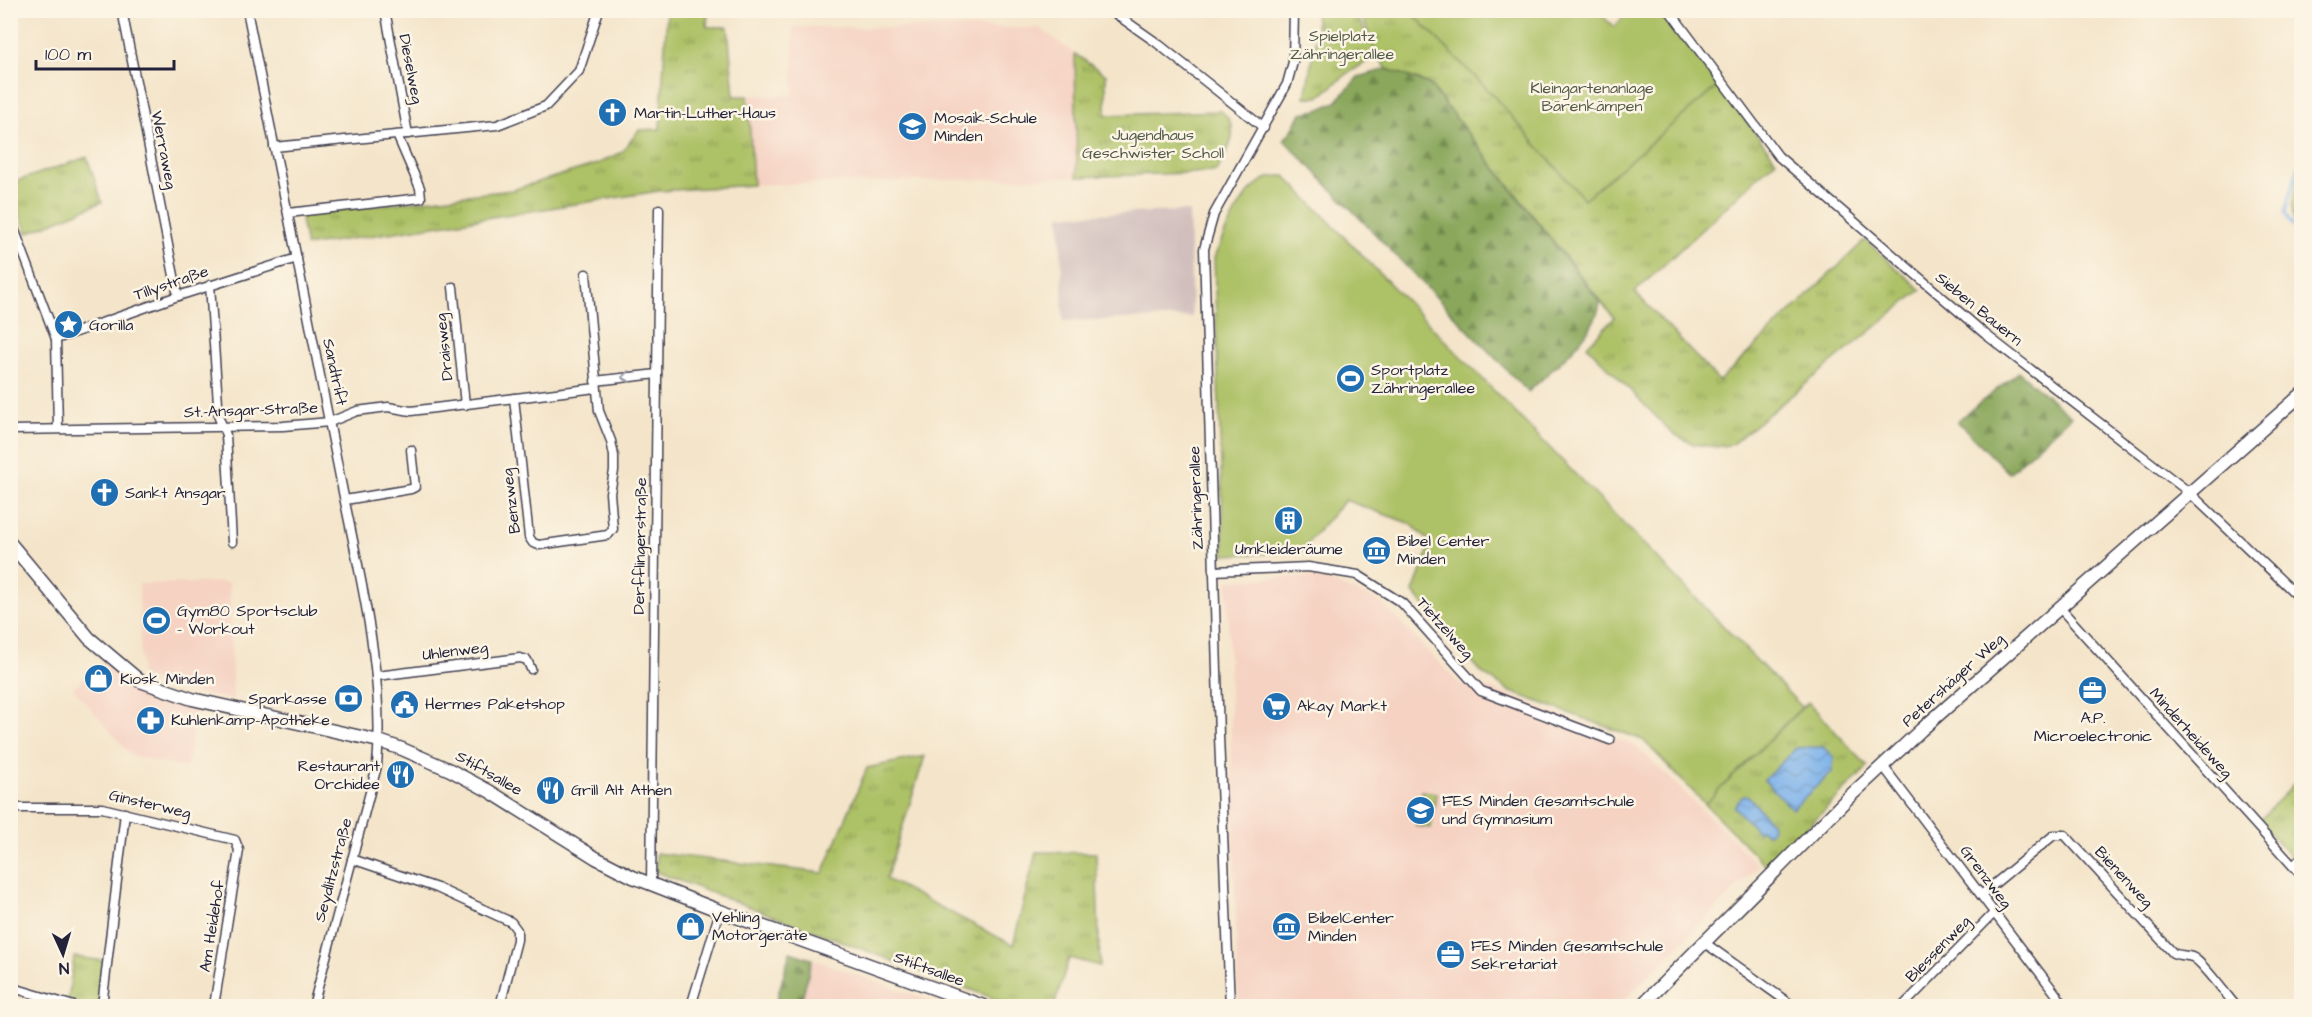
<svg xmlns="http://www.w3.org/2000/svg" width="2312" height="1017" font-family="'Architects Daughter',sans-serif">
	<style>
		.built { fill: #f5d2c2 }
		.industrial { fill: #d1bfbd }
		.grass { fill: url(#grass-tufts); stroke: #687250; stroke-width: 1.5 }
		.forest { fill: url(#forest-firs); stroke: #56644b; stroke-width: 1.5 }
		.garden { fill: #adc166; stroke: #687250; stroke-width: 1.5 }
		.water { fill: url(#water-waves); stroke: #506a93; stroke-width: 1.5 }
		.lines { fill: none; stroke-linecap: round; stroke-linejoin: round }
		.stream { stroke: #7db2eb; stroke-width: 3 }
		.street-casing { stroke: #423f50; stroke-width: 11 }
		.secondary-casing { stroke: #423f50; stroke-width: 15 }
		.street { stroke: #fff; stroke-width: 8 }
		.secondary { stroke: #fff; stroke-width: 12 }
		.oneway { stroke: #9c9ca7 }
		.labels { text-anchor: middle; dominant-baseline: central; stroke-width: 5; stroke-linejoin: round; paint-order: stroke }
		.park-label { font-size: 16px; fill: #535a4a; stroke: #fcf5e5 }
		.street-label { font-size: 16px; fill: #22223b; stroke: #fcf5e5 }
		.poi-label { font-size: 16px; fill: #22223b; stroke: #fcf5e5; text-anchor: start }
	</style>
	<defs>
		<pattern id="grass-tufts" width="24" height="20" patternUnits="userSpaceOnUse" patternTransform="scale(1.5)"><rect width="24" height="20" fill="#adc166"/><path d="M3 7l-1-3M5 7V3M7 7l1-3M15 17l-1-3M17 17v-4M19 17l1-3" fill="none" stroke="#8c9c55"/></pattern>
		<pattern id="forest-firs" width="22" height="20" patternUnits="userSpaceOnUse" patternTransform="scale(1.5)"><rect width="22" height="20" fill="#8aa75b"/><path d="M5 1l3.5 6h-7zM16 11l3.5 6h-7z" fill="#70884c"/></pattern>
		<pattern id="water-waves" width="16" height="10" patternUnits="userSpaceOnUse" patternTransform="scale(1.5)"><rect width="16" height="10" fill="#7db2eb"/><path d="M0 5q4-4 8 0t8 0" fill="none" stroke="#6690c0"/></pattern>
	</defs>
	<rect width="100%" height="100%" fill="#fcf5e5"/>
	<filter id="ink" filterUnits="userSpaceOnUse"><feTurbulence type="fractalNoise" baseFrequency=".0167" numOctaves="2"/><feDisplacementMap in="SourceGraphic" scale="12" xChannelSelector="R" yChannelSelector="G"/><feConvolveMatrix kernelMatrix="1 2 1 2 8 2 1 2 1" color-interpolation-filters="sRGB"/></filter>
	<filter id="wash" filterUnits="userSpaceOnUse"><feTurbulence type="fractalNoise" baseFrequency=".008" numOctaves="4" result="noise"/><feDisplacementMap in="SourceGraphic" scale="24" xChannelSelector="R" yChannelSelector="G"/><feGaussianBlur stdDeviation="1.35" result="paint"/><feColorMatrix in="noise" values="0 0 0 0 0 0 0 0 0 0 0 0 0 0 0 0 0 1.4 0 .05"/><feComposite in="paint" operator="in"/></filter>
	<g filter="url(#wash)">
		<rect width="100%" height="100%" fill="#f4e5ca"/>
		<g class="built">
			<polygon points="793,27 1040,28 1075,54 1077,177 753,185 748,96 793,95"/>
			<polygon points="1315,576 1380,601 1459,683 1493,689 1638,747 1759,866 1618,1006 1238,1006 1227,580"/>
			<polygon points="229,582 233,700 181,690 141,676 139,584"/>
			<polygon points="104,661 132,682 154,694 196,705 187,768 132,756 73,688"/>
			<polygon points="812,959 946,1006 800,1006"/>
		</g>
		<polygon class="industrial" points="1189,211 1192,317 1063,321 1060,215"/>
		<g class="grass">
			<polygon points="667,11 708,11 707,27 728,27 734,96 748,96 753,185 659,191 306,246 300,214 512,190 597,164 622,152 639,130 660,129"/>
			<polygon points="1315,11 1354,11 1374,48 1360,11 1410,11 1492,94 1584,199 1719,85 1776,160 1635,292 1719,381 1865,240 1921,290 1732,444 1717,447 1694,444 1673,434 1587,346 1614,318 1429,84 1387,69 1377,55 1347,74 1319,97 1305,97 1317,32"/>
			<path d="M1075,54L1106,75V115L1221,111C1244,129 1227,152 1216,172L1077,177Z"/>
			<polygon points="87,157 102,202 27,233 11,191 11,183"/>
			<polygon points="1808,702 1868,767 1767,867 1705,804"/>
			<polygon points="925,756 886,879 1013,945 1036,852 1096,853 1100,966 1069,958 1054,1006 1014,1006 656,872 656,853 823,873 867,768"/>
			<polygon points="2301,776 2301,869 2259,821"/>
			<polygon points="74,957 105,961 99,1003 96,1006 87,1006 68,1001"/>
		</g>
		<g class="forest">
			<path d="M1387,69L1429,84L1600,302C1596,336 1552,369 1528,392L1284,140L1294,127L1301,113L1318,110L1336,102L1358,77Z"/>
			<polygon points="2019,372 2071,416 2009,473 1957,421"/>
			<polygon points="790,952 812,959 800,1006 775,1006"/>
		</g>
		<g class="garden">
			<polygon points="1410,11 1597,11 1614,27 1629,11 1661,11 1719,85 1584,199 1492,94"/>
			<path d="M2301,169V232C2284,214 2296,190 2301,169Z"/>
			<path d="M1285,176L1802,707L1705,804L1643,740L1511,692L1482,673L1413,592L1431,543L1411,524L1345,500L1300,552L1224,555L1214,258C1223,236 1243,188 1266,179C1271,176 1279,176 1285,176Z"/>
			<polygon points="1422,791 1436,793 1431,828 1416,826"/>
		</g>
		<g class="water">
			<polygon points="1823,747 1834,758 1832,772 1792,809 1764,780 1796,748"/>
			<polygon points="1745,795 1748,796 1772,824 1771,832 1767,834 1761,829 1758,832 1734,807 1741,797"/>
		</g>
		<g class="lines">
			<polyline class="stream" points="2292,225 2285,212 2302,155"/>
		</g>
	</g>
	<g filter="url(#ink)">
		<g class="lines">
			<defs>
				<g id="street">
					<polyline points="122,10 178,296"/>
					<path d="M247,10C280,171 311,331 343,492C361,582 385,674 377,766L313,1006"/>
					<polyline points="385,10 408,134"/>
					<polyline points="1110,10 1157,43 1264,128"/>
					<polyline points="1669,10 1778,156 1985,334 2190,493 2302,600"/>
					<polyline points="817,12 817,10"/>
					<polyline points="274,147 497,125 546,106 579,71 599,10"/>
					<polyline points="288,213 421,198 420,188 397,135"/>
					<polyline points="10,218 56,339 58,428"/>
					<polyline points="210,285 219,418 226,435 232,542"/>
					<polyline points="453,287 465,405"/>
					<polyline points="56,339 178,296 297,258"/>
					<polyline points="595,381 657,374"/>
					<polyline points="514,398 529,537 533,543 539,545 608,535 613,529 610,493 614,471 614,456 611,441 599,411 586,274"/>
					<polyline points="10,430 283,426 330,422 357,411 388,407 411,411 596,388"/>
					<polyline points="345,500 411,489 415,487 411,450"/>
					<polyline points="1213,571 1308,567 1358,575 1402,603 1481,691 1610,740"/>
					<polyline points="2060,608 2302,876"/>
					<polyline points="377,676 520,658 527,660 531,669"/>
					<polyline points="1883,766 2065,1006"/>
					<polyline points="10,808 102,808 235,840 239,850 214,1006"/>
					<polyline points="352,859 437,888 511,922 517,930 517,940 500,1006"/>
					<polyline points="2293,866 2302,857"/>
					<polyline points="651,884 659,209"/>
					<path d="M1981,895L2054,835H2065L2173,953C2180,956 2186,955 2192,957C2201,960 2228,997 2236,1006"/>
					<polyline points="1705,943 1793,1006"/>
					<polyline points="10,987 74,1006"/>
					<polyline points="102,1006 125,813"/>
					<polyline points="691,1006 720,911"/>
					<polyline points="1230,1006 1219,736 1204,249 1214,214 1287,84 1293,62 1294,10"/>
					<polyline points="1903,1006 1995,912"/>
				</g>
				<g id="secondary">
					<polyline points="10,543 89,638 140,681 192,699 379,741 402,749 450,770 489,791 596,858 633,877 720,911 983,1006"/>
					<polyline points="1641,1006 1848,798 1921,730 2302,394"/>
				</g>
			</defs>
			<use href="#street" class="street-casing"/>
			<use href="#secondary" class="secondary-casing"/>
			<use href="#street" class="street"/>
			<use href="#secondary" class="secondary"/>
		</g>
		<defs><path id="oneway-chevron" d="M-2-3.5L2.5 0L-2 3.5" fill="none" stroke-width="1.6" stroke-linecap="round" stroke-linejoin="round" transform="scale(1.5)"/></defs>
		<use class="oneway" href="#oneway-chevron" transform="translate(626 377) rotate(173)"/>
	</g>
	<defs>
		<symbol id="church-disc" viewBox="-11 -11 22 22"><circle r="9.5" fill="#1f6fb2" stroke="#fcf5e5"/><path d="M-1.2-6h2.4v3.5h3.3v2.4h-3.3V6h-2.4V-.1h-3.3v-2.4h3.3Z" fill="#fff"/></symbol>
		<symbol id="school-disc" viewBox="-11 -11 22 22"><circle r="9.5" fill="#1f6fb2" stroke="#fcf5e5"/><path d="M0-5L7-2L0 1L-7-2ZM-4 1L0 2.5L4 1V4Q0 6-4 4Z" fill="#fff"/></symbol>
		<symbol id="sight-disc" viewBox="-11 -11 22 22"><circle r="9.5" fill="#1f6fb2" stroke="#fcf5e5"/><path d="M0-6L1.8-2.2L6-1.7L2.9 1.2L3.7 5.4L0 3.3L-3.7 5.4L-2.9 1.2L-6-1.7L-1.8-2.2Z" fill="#fff"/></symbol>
		<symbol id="stadium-disc" viewBox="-11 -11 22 22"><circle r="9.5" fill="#1f6fb2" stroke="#fcf5e5"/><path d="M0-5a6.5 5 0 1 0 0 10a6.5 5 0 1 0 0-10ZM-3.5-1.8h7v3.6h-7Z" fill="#fff"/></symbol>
		<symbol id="building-disc" viewBox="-11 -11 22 22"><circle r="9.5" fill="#1f6fb2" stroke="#fcf5e5"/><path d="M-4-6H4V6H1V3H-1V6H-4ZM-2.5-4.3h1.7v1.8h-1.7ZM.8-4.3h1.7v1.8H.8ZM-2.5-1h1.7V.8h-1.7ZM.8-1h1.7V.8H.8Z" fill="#fff"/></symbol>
		<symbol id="museum-disc" viewBox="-11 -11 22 22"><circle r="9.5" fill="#1f6fb2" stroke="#fcf5e5"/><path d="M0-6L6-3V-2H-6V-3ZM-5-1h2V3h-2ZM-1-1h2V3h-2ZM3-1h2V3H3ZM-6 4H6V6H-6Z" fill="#fff"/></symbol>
		<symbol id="shop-disc" viewBox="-11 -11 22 22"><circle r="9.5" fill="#1f6fb2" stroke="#fcf5e5"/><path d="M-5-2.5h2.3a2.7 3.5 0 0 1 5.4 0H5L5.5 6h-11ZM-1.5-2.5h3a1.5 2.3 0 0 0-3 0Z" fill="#fff"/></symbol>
		<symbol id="office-disc" viewBox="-11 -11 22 22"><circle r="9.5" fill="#1f6fb2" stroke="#fcf5e5"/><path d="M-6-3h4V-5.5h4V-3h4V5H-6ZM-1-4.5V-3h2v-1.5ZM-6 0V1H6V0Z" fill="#fff"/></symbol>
		<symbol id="bank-disc" viewBox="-11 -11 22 22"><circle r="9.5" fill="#1f6fb2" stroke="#fcf5e5"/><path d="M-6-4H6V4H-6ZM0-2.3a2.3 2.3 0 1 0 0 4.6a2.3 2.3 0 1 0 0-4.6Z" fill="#fff"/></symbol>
		<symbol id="civic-disc" viewBox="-11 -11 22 22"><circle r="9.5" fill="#1f6fb2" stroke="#fcf5e5"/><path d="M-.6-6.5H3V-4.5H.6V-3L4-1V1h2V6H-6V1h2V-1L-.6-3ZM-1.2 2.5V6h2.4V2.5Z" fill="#fff"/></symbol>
		<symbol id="supermarket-disc" viewBox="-11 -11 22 22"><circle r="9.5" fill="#1f6fb2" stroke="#fcf5e5"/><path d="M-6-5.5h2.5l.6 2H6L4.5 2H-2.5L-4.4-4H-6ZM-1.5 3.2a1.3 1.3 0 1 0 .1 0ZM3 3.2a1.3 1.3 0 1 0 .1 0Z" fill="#fff"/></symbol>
		<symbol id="pharmacy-disc" viewBox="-11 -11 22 22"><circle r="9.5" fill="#1f6fb2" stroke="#fcf5e5"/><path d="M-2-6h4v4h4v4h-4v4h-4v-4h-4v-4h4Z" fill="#fff"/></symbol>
		<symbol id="restaurant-disc" viewBox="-11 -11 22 22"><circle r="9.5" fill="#1f6fb2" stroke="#fcf5e5"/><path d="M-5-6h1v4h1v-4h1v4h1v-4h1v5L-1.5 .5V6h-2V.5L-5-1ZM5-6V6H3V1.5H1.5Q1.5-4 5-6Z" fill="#fff"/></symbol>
	</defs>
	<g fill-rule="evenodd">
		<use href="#church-disc" x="596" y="96" width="33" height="33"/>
		<use href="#school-disc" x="896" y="110" width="33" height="33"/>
		<use href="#sight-disc" x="52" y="308" width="33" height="33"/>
		<use href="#stadium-disc" x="1334" y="362" width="33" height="33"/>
		<use href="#church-disc" x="88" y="476" width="33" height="33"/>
		<use href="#building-disc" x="1272" y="504" width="33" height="33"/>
		<use href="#museum-disc" x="1360" y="534" width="33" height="33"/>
		<use href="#stadium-disc" x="140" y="604" width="33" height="33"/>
		<use href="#shop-disc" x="82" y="662" width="33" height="33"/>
		<use href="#office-disc" x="2076" y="674" width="33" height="33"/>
		<use href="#bank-disc" x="332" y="682" width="33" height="33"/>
		<use href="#civic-disc" x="388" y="688" width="33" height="33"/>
		<use href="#supermarket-disc" x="1260" y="690" width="33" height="33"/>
		<use href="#pharmacy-disc" x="134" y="704" width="33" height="33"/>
		<use href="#restaurant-disc" x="384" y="758" width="33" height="33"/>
		<use href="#restaurant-disc" x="534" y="774" width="33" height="33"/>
		<use href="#school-disc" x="1404" y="794" width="33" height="33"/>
		<use href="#shop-disc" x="674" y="910" width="33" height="33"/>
		<use href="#museum-disc" x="1270" y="910" width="33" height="33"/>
		<use href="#office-disc" x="1434" y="938" width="33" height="33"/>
	</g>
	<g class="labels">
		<g class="park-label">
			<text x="1342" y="36">Spielplatz<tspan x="1342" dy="18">Zähringerallee</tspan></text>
			<text x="1592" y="88">Kleingartenanlage<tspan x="1592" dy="18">Bärenkämpen</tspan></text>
			<text x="1153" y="135">Jugendhaus<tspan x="1153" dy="18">Geschwister Scholl</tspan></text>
		</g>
		<g class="street-label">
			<text transform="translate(411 69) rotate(79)">Dieselweg</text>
			<text transform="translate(164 150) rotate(79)">Werraweg</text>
			<text transform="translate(171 283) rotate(-19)">Tillystraße</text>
			<text transform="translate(1979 309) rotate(39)">Sieben Bauern</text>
			<text transform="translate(444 347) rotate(-96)">Draisweg</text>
			<text transform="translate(335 372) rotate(78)">Sandtrift</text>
			<text transform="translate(251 410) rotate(-2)">St.-Ansgar-Straße</text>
			<text transform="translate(1196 498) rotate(-92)">Zähringerallee</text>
			<text transform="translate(511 501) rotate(-97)">Benzweg</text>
			<text transform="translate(640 546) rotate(-89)">Derfflingerstraße</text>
			<text transform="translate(1445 628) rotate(48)">Tietzelweg</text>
			<text transform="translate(455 651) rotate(-7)">Uhlenweg</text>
			<text transform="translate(1953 680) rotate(-42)">Petershäger Weg</text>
			<text transform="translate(2191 733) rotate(48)">Minderheideweg</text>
			<text transform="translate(489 773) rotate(30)">Stiftsallee</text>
			<text transform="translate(150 804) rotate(13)">Ginsterweg</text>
			<text transform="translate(333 870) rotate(-75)">Seydlitzstraße</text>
			<text transform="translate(1986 877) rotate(53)">Grenzweg</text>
			<text transform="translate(2124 877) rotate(47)">Bienenweg</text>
			<text transform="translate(212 926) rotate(-81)">Am Heidehof</text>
			<text transform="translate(1938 949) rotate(-46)">Blessenweg</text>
			<text transform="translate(929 969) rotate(20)">Stiftsallee</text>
		</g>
		<g class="poi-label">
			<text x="634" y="113">Martin-Luther-Haus</text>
			<text x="934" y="118">Mosaik-Schule<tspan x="934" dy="18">Minden</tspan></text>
			<text x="89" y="325">Gorilla</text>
			<text x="1371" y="370">Sportplatz<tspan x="1371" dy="18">Zähringerallee</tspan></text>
			<text x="125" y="493">Sankt Ansgar</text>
			<text x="1397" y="541">Bibel Center<tspan x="1397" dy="18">Minden</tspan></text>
			<text x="1289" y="549" text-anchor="middle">Umkleideräume</text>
			<text x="177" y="611">Gym80 Sportsclub<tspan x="177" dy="18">- Workout</tspan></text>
			<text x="120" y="679">Kiosk Minden</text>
			<text x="327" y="699" text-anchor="end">Sparkasse</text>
			<text x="425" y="704">Hermes Paketshop</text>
			<text x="1297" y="706">Akay Markt</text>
			<text x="2093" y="718" text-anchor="middle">A.P.<tspan x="2093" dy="18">Microelectronic</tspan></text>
			<text x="171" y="720">Kuhlenkamp-Apotheke</text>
			<text x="380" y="766" text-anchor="end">Restaurant<tspan x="380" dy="18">Orchidee</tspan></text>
			<text x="571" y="790">Grill Alt Athen</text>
			<text x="1442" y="801">FES Minden Gesamtschule<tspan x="1442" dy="18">und Gymnasium</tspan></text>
			<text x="712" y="917">Vehling<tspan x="712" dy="18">Motorgeräte</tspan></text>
			<text x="1308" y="918">BibelCenter<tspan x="1308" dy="18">Minden</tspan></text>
			<text x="1471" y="946">FES Minden Gesamtschule<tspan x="1471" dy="18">Sekretariat</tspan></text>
		</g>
	</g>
	<rect width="2312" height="1017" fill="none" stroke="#fcf5e5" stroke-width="36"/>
	<g transform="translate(63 954) rotate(176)" stroke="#fcf5e5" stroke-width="4.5" paint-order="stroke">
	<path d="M0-4.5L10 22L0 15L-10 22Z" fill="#22223b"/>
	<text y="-9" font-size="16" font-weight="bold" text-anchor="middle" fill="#22223b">N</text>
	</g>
	<path d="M36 60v9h138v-9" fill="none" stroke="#22223b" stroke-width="3"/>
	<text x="45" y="60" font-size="18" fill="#22223b" stroke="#fcf5e5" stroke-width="4.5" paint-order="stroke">100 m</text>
</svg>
